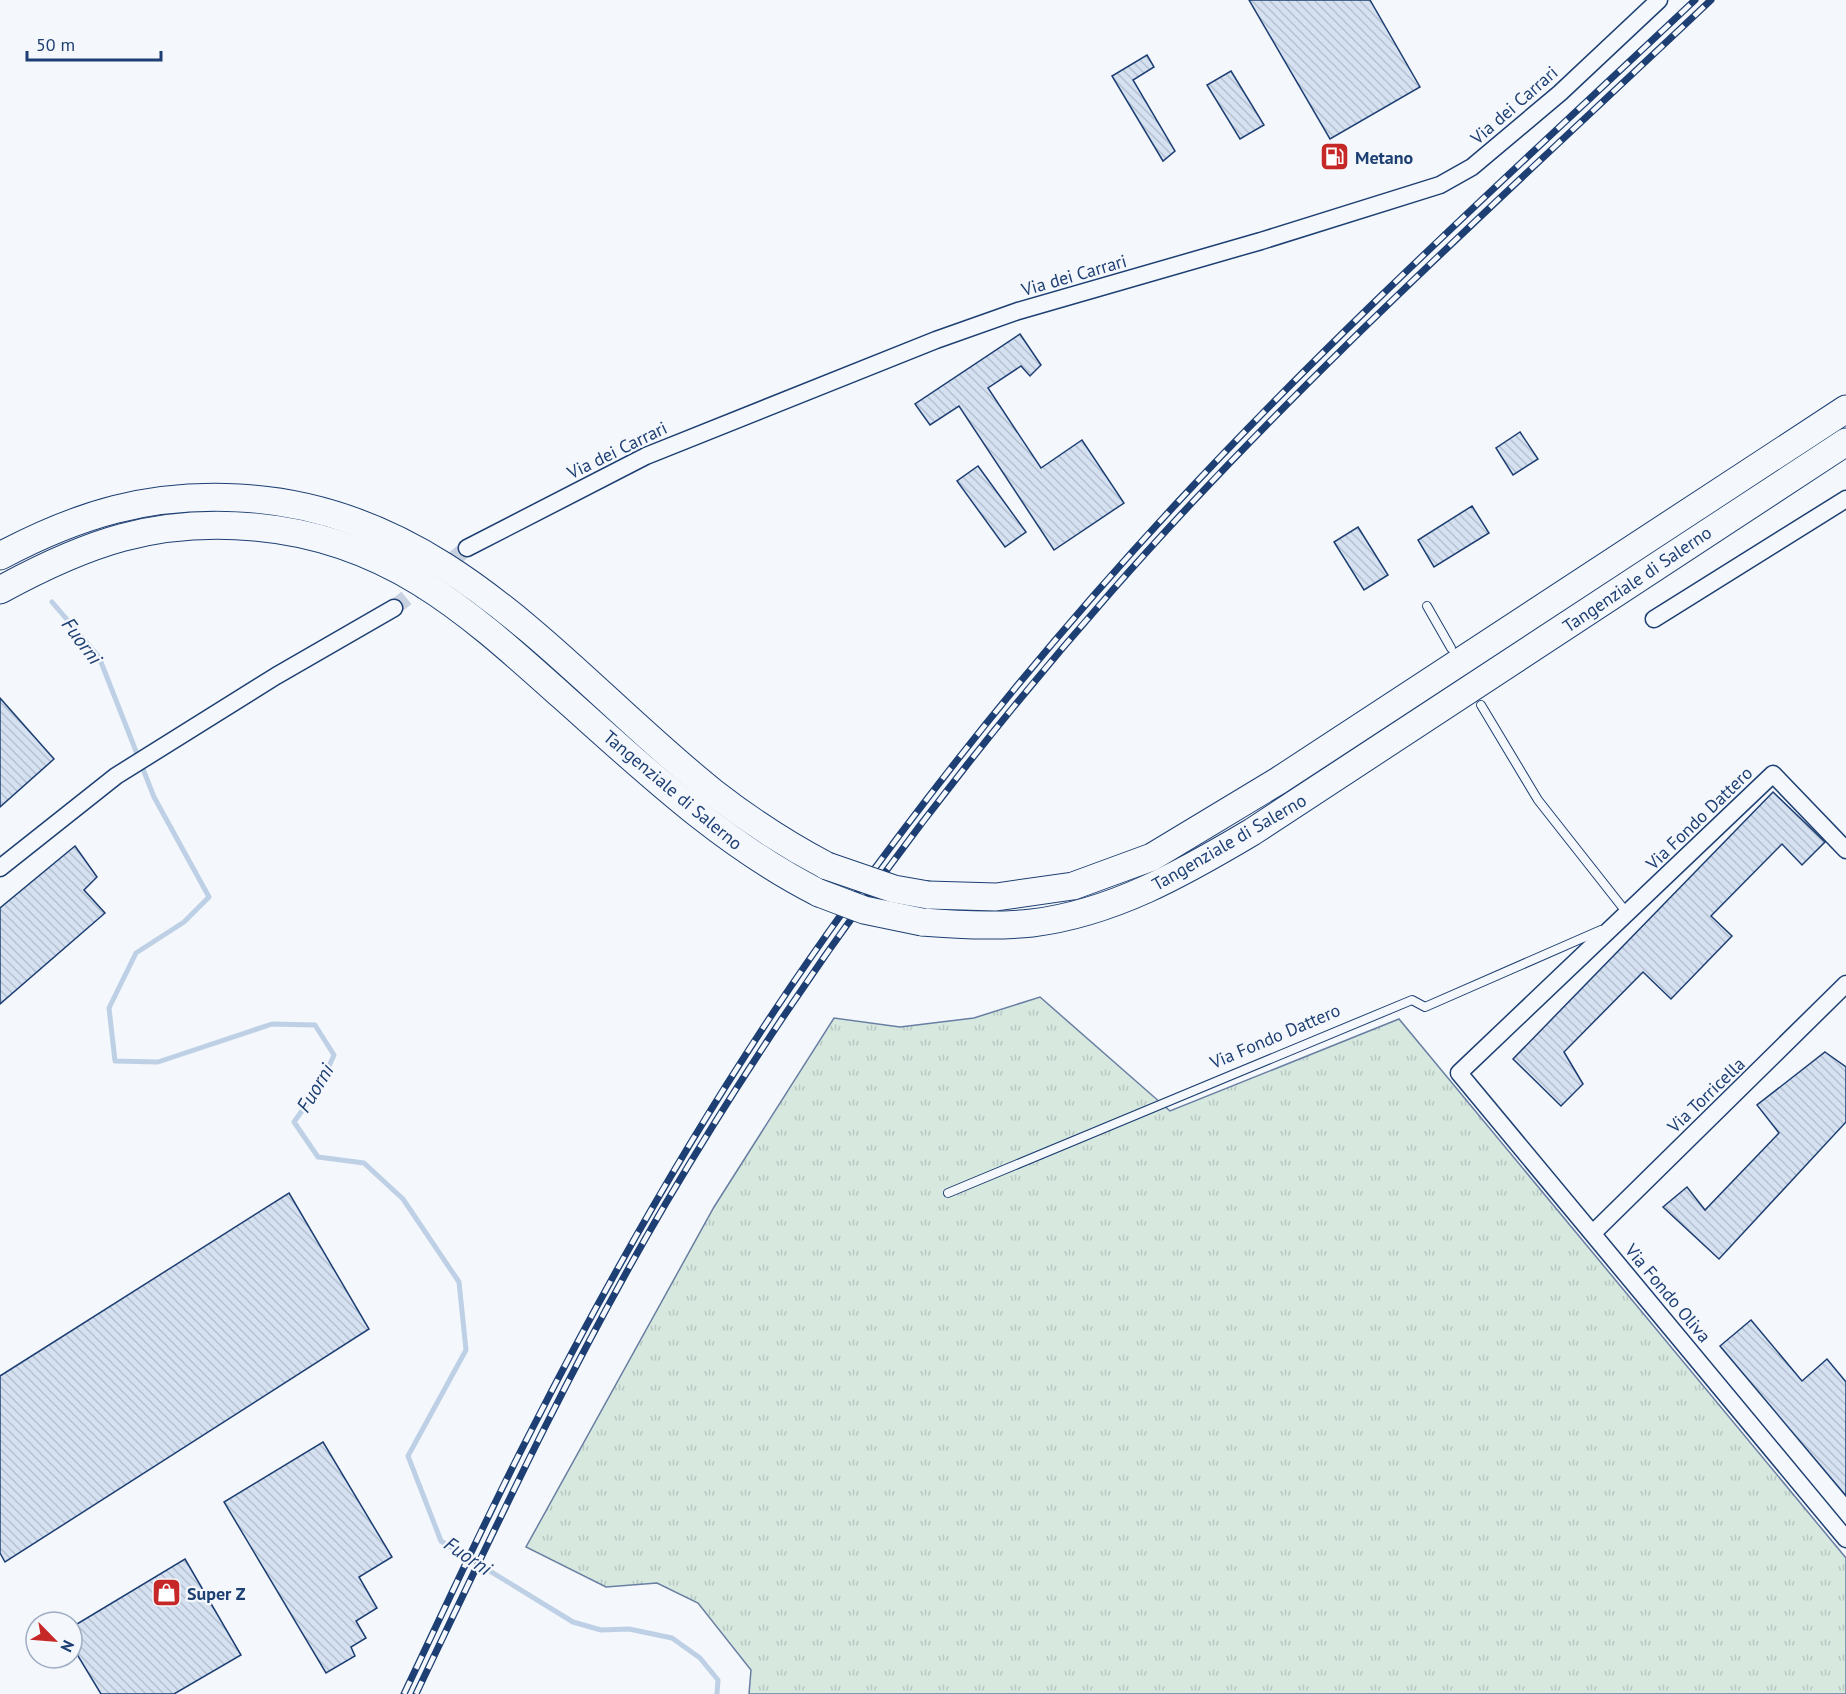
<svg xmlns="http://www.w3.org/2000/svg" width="1846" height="1694" font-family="'PT Sans',sans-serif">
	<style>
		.grass { fill: url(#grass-tufts); stroke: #687fa3; stroke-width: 1.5 }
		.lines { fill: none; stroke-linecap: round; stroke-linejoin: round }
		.stream { stroke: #bed0e5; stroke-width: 5 }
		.building { fill: url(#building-back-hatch); stroke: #1d3f73; stroke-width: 1.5 }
		.minor-tunnel { stroke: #c9d2e0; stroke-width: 16; stroke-dasharray: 16 8; stroke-linecap: butt }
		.service-casing { stroke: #1d3f73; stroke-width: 10 }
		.minor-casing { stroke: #1d3f73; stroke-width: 19 }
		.trunk-casing { stroke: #1d3f73; stroke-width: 29 }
		.service { stroke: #f4f7fb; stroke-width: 8 }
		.minor { stroke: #f4f7fb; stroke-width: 16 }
		.trunk { stroke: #f4f7fb; stroke-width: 27 }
		.rail-casing { stroke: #1d3f73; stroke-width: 7 }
		.rail { stroke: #f4f7fb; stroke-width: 4.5; stroke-dasharray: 14; stroke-linecap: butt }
		.trunk-bridge-casing { stroke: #1d3f73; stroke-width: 29; stroke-linecap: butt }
		.trunk-bridge { stroke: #f4f7fb; stroke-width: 27 }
		.labels { text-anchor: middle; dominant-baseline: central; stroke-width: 4.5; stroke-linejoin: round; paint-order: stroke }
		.street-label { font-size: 18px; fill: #1d3f73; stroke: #f4f7fb }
		.poi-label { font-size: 18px; font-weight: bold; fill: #1d3f73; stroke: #f4f7fb; text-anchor: start }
		.water-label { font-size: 20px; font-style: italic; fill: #1d3f73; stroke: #f4f7fb }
	</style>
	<defs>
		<pattern id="grass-tufts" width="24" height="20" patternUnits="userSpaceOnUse" patternTransform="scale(1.5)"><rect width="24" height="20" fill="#d7e8df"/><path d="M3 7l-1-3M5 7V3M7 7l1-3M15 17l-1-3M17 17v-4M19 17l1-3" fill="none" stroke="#b8c8c3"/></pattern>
		<pattern id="building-back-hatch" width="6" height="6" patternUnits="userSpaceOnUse" patternTransform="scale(1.5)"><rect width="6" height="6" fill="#d5e0f0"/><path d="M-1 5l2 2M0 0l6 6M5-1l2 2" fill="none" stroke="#b6c1d1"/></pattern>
	</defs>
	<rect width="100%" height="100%" fill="#f4f7fb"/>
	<polygon class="grass" points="1040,997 1170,1111 1399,1019 1846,1558 1846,1694 749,1694 751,1670 698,1603 657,1583 606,1587 526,1547 714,1207 834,1018 900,1027 974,1018"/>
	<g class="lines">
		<polyline class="stream" points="52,602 99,657 154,797 209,897 184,922 136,953 109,1008 115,1061 158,1062 272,1024 315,1025 334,1055 321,1084 294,1122 318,1157 364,1163 403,1199 459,1282 466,1350 408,1456 441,1541 573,1622 601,1630 629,1629 672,1638 700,1658 718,1680 717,1694"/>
	</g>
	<g class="building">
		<polygon points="1249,0 1370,0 1420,87 1330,139"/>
		<polygon points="1147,55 1154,67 1133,80 1175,151 1163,161 1112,76"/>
		<polygon points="1231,71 1264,125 1240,139 1207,85"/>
		<polygon points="1020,334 1041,365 1030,376 1021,366 988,388 1041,468 1082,440 1124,503 1054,550 959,406 930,425 915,404"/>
		<polygon points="1520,432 1538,459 1513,475 1496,448"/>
		<polygon points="978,466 1026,532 1005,547 957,481"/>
		<polygon points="1472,506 1489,533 1434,567 1418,540"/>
		<polygon points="1358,527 1388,575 1364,590 1334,542"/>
		<polygon points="0,698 54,759 0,807"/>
		<polygon points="1773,792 1825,842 1802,865 1782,844 1711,916 1732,936 1671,999 1643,972 1564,1052 1583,1084 1561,1106 1513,1059"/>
		<polygon points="75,846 97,877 84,890 105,913 0,1004 0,908"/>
		<polygon points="1825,1052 1846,1067 1846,1122 1719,1259 1663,1207 1687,1187 1705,1210 1779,1133 1757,1105"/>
		<polygon points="289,1193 369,1329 5,1562 0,1553 0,1376"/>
		<polygon points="1751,1320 1802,1381 1827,1359 1846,1382 1846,1496 1720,1346"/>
		<polygon points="323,1442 392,1557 359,1577 377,1608 356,1621 366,1638 351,1647 355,1656 326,1673 224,1502"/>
		<polygon points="185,1559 241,1655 174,1694 101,1694 72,1646 72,1627"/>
	</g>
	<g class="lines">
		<polyline class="minor-tunnel" points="394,608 467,548"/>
		<defs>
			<g id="service">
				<polyline points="1427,606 1451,648"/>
				<polyline points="1481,705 1538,800 1627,913"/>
				<polyline points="948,1193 1412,1000 1425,1007 1601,930"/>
			</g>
			<g id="minor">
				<polyline points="467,548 646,456 936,340 1018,311 1261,241 1440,185 1472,167 1560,93 1659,0"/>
				<polyline points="1654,619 1846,499"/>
				<polyline points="1846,850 1773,774 1459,1073 1846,1539"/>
				<polyline points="0,868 116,776 276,676 394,608"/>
				<polyline points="1593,1233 1846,984"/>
			</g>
			<g id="trunk">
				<path d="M0,556C79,514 149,493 239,498C447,508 565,674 714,793C750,821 787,845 827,866"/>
				<path d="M0,590C86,543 155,518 255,527C389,539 466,610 562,696C643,768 722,844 819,893"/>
				<polyline points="928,895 996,897 1073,886 1152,857 1278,781 1846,409"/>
				<path d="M922,922C958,925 995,927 1032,923C1113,913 1183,873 1252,832L1846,442"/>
			</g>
		</defs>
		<use href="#service" class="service-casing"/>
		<use href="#minor" class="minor-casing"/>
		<use href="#trunk" class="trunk-casing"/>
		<use href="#service" class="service"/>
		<use href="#minor" class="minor"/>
		<use href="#trunk" class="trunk"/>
		<defs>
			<g id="rail">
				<path d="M404,1694C446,1606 486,1518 531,1431C624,1249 728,1070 848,905C949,765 1059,630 1176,504C1340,327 1520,165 1695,0"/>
				<path d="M416,1694C495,1528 573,1361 666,1203C794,986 945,781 1111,592C1296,381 1507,193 1711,0"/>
			</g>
		</defs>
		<use href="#rail" class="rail-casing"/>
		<use href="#rail" class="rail"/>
		<defs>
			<g id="trunk-bridge">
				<polyline points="827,866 894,889 928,895"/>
				<polyline points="819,893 864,910 922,922"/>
			</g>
		</defs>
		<use href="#trunk-bridge" class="trunk-bridge-casing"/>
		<use href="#trunk-bridge" class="trunk-bridge"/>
	</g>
	<defs>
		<symbol id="fuel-square" viewBox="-11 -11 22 22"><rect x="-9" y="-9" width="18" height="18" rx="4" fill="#c62828" stroke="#f4f7fb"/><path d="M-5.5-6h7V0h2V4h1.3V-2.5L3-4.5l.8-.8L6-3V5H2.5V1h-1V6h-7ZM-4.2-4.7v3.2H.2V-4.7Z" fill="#fff"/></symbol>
		<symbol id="shop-square" viewBox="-11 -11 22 22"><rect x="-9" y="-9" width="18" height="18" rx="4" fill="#c62828" stroke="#f4f7fb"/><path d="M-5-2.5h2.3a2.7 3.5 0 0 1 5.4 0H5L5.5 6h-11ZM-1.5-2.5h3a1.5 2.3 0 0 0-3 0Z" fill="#fff"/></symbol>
	</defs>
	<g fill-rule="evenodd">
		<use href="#fuel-square" x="1318" y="140" width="33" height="33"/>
		<use href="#shop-square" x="150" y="1576" width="33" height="33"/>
	</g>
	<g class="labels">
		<g class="street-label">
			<text transform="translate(1514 105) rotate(-41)">Via dei Carrari</text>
			<text transform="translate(1074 275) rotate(-16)">Via dei Carrari</text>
			<text transform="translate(617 450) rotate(-26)">Via dei Carrari</text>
			<text transform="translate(1637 579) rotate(-34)">Tangenziale di Salerno</text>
			<text transform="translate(673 790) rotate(40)">Tangenziale di Salerno</text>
			<text transform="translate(1699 818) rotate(-44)">Via Fondo Dattero</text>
			<text transform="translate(1229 842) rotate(-30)">Tangenziale di Salerno</text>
			<text transform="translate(1275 1036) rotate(-23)">Via Fondo Dattero</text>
			<text transform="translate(1706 1095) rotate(-44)">Via Torricella</text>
			<text transform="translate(1668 1293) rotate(50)">Via Fondo Oliva</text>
		</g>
		<g class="poi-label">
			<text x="1355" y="157">Metano</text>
			<text x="187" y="1593">Super Z</text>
		</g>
		<g class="water-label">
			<text transform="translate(82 641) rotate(53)">Fuorni</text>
			<text transform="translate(315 1088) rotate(-59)">Fuorni</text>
			<text transform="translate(468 1556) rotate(34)">Fuorni</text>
		</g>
	</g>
	<g transform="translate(54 1640) rotate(115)"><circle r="28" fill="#f4f7fb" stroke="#9eadc5" stroke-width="1.5"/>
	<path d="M0-4.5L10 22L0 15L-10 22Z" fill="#c62828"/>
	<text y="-9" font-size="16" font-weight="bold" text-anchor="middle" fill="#1d3f73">N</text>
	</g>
	<path d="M27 51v9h134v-9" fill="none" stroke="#1d3f73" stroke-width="3"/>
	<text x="36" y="51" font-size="18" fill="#1d3f73" stroke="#f4f7fb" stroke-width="4.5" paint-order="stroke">50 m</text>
</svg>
